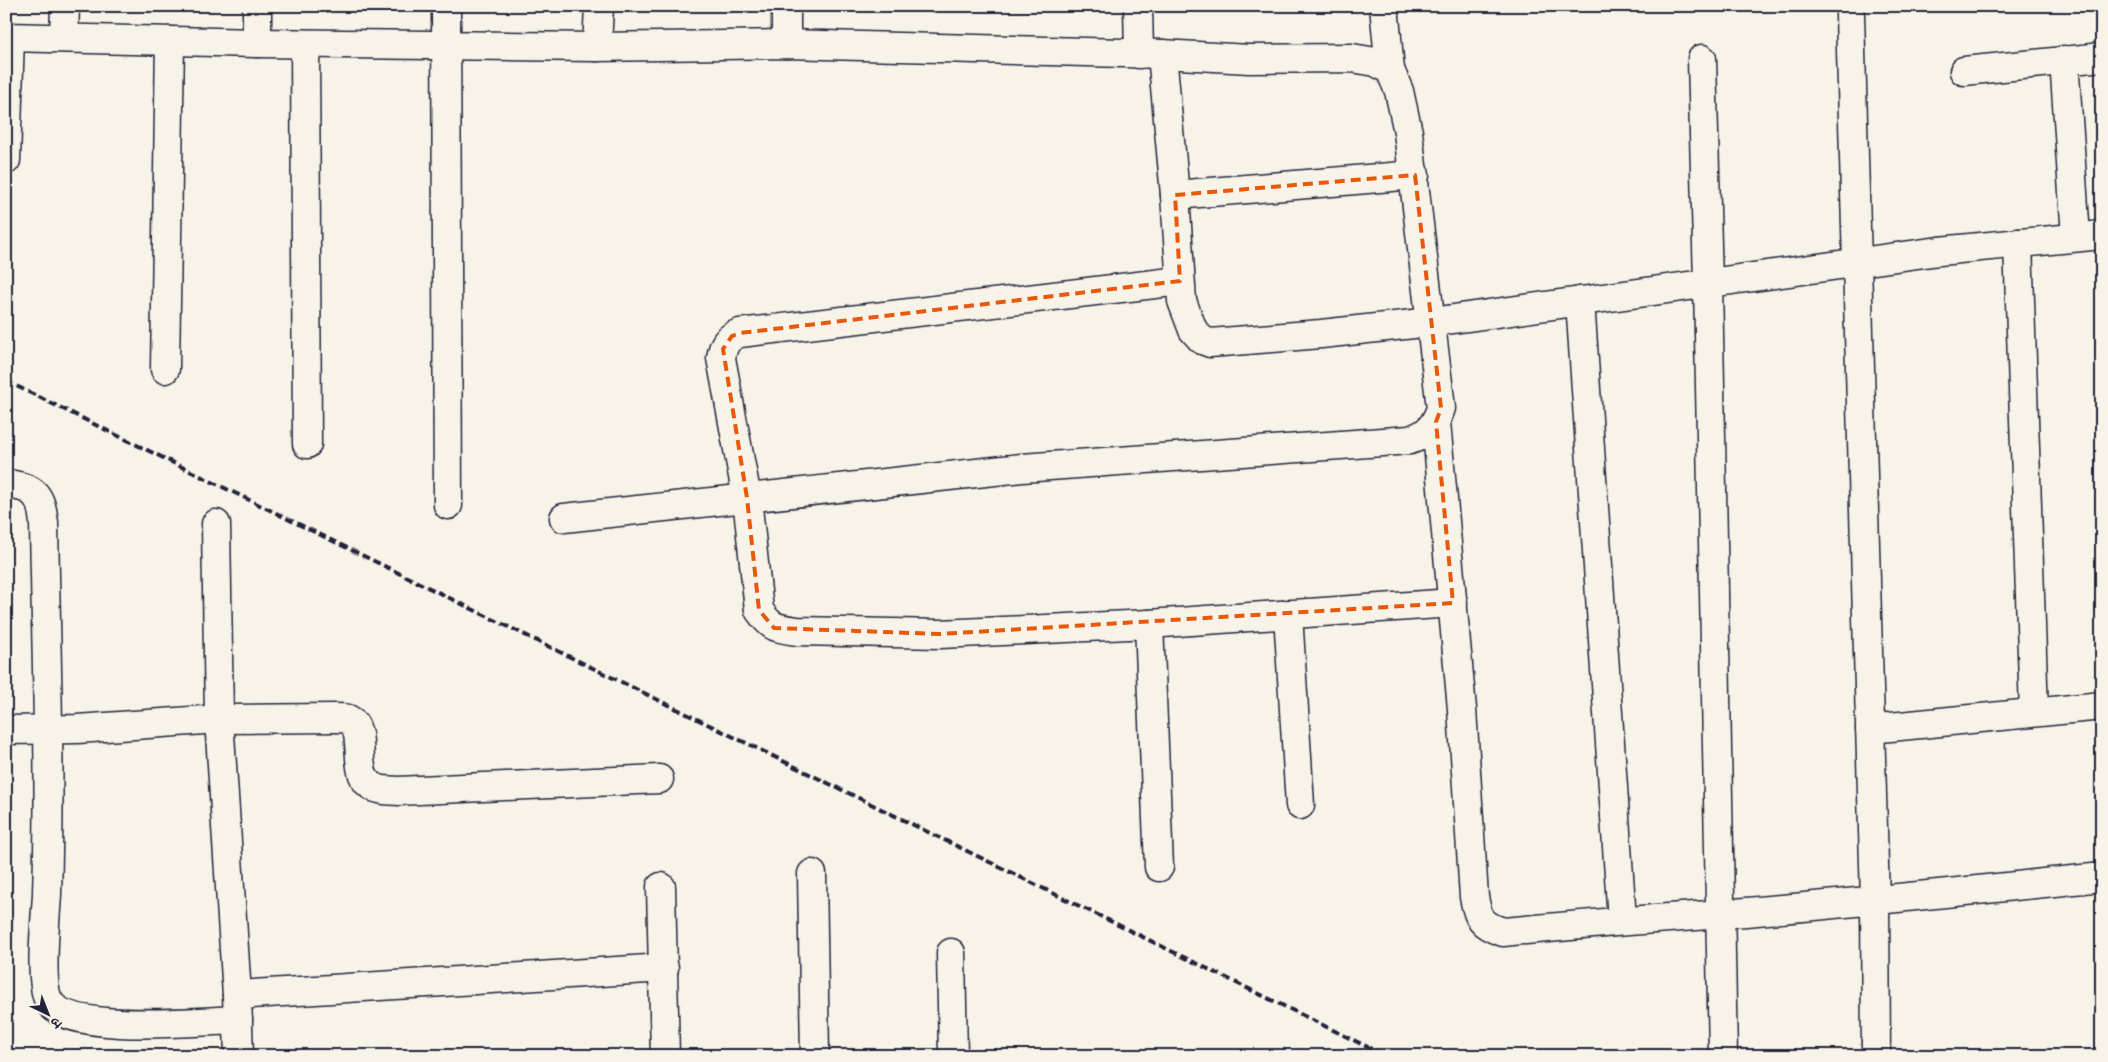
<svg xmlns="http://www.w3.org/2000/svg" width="2108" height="1062" font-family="Dekko,'Playpen Sans Deva',sans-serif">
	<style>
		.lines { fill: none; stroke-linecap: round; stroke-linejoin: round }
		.minor-casing { stroke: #22223b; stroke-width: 31 }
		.minor { stroke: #f7f3e8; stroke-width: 28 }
		.rail { stroke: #22223b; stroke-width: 4; stroke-dasharray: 8 4; stroke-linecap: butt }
		.marked { fill: none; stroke: #e8590c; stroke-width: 4; stroke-dasharray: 10 6; stroke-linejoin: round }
	</style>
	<rect width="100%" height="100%" fill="#f7f3e8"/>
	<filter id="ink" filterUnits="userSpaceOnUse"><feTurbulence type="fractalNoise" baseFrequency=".02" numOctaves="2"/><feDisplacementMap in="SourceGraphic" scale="10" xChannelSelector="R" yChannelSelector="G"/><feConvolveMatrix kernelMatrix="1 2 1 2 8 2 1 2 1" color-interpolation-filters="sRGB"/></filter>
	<g filter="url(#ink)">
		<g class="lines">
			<defs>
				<g id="minor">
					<polyline points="446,6 448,505"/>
					<polyline points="1138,6 1139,54"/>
					<polyline points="1384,6 1390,70"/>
					<polyline points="1850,15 1875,900 1876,1056"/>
					<path d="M6,37L257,43L597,47L786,44L1162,54L1249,59L1352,58L1376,62L1390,70L1399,91L1408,132L1441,408C1435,426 1428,434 1410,440L1022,468L564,518"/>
					<polyline points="64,38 65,6"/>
					<polyline points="257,43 257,6"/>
					<polyline points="305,44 307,444"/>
					<polyline points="786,44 786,6"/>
					<polyline points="597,47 599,6"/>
					<polyline points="1162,54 1175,195 1182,301 1193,330 1202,340 1210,343 1321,334 1432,322 1939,251 2102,235"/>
					<polyline points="1702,59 1708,283 1723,1056"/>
					<polyline points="2064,60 2076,237"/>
					<polyline points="1964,71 2102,57"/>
					<polyline points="6,160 10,37"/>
					<polyline points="1175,195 1415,175"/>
					<polyline points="2018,243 2034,712"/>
					<path d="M1180,281L740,333C727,337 723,345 721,358L747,498L759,610C771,628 776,628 797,631L940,634L1149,624L1453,603"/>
					<polyline points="1580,301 1622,920"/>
					<polyline points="165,369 170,41"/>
					<path d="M1436,422L1462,709L1474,897C1478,919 1481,925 1503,932C1576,925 1649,919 1722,914C1849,904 1975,890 2102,877"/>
					<path d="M6,484C35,487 41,495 44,523C46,646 51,771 47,894C46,916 38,986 50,1003C72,1034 200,1021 238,1020"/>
					<polyline points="216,524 219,719 237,995 239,1056"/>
					<polyline points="1288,614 1300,805"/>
					<polyline points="1149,624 1159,867"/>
					<polyline points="1870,729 2102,706"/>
					<path d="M6,730L77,729L219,719L336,718C340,718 344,718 348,719C371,730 346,781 379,789C385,791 392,790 398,791L659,779"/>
					<polyline points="812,874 815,1056"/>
					<polyline points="661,887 665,1056"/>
					<polyline points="951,953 953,1056"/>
					<polyline points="237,995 664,968"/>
				</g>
			</defs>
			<use href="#minor" class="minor-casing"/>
			<use href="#minor" class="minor"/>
			<polyline class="rail" points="6,381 1386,1056"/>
		</g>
	</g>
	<path class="marked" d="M1415,175L1441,408L1436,422L1453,603L940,634L774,628L759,610L747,498L723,349L732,336L740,333L1180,281L1175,195Z"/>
	<rect width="2108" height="1062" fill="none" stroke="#f7f3e8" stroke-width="25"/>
	<rect x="12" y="12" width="2083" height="1037" fill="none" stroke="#22223b" stroke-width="2" filter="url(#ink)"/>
	<g transform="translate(48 1014) rotate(137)" stroke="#f7f3e8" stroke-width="4" paint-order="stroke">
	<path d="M0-4L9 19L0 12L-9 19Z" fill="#22223b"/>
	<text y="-8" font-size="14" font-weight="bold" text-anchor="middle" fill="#22223b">उ</text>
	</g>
</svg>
